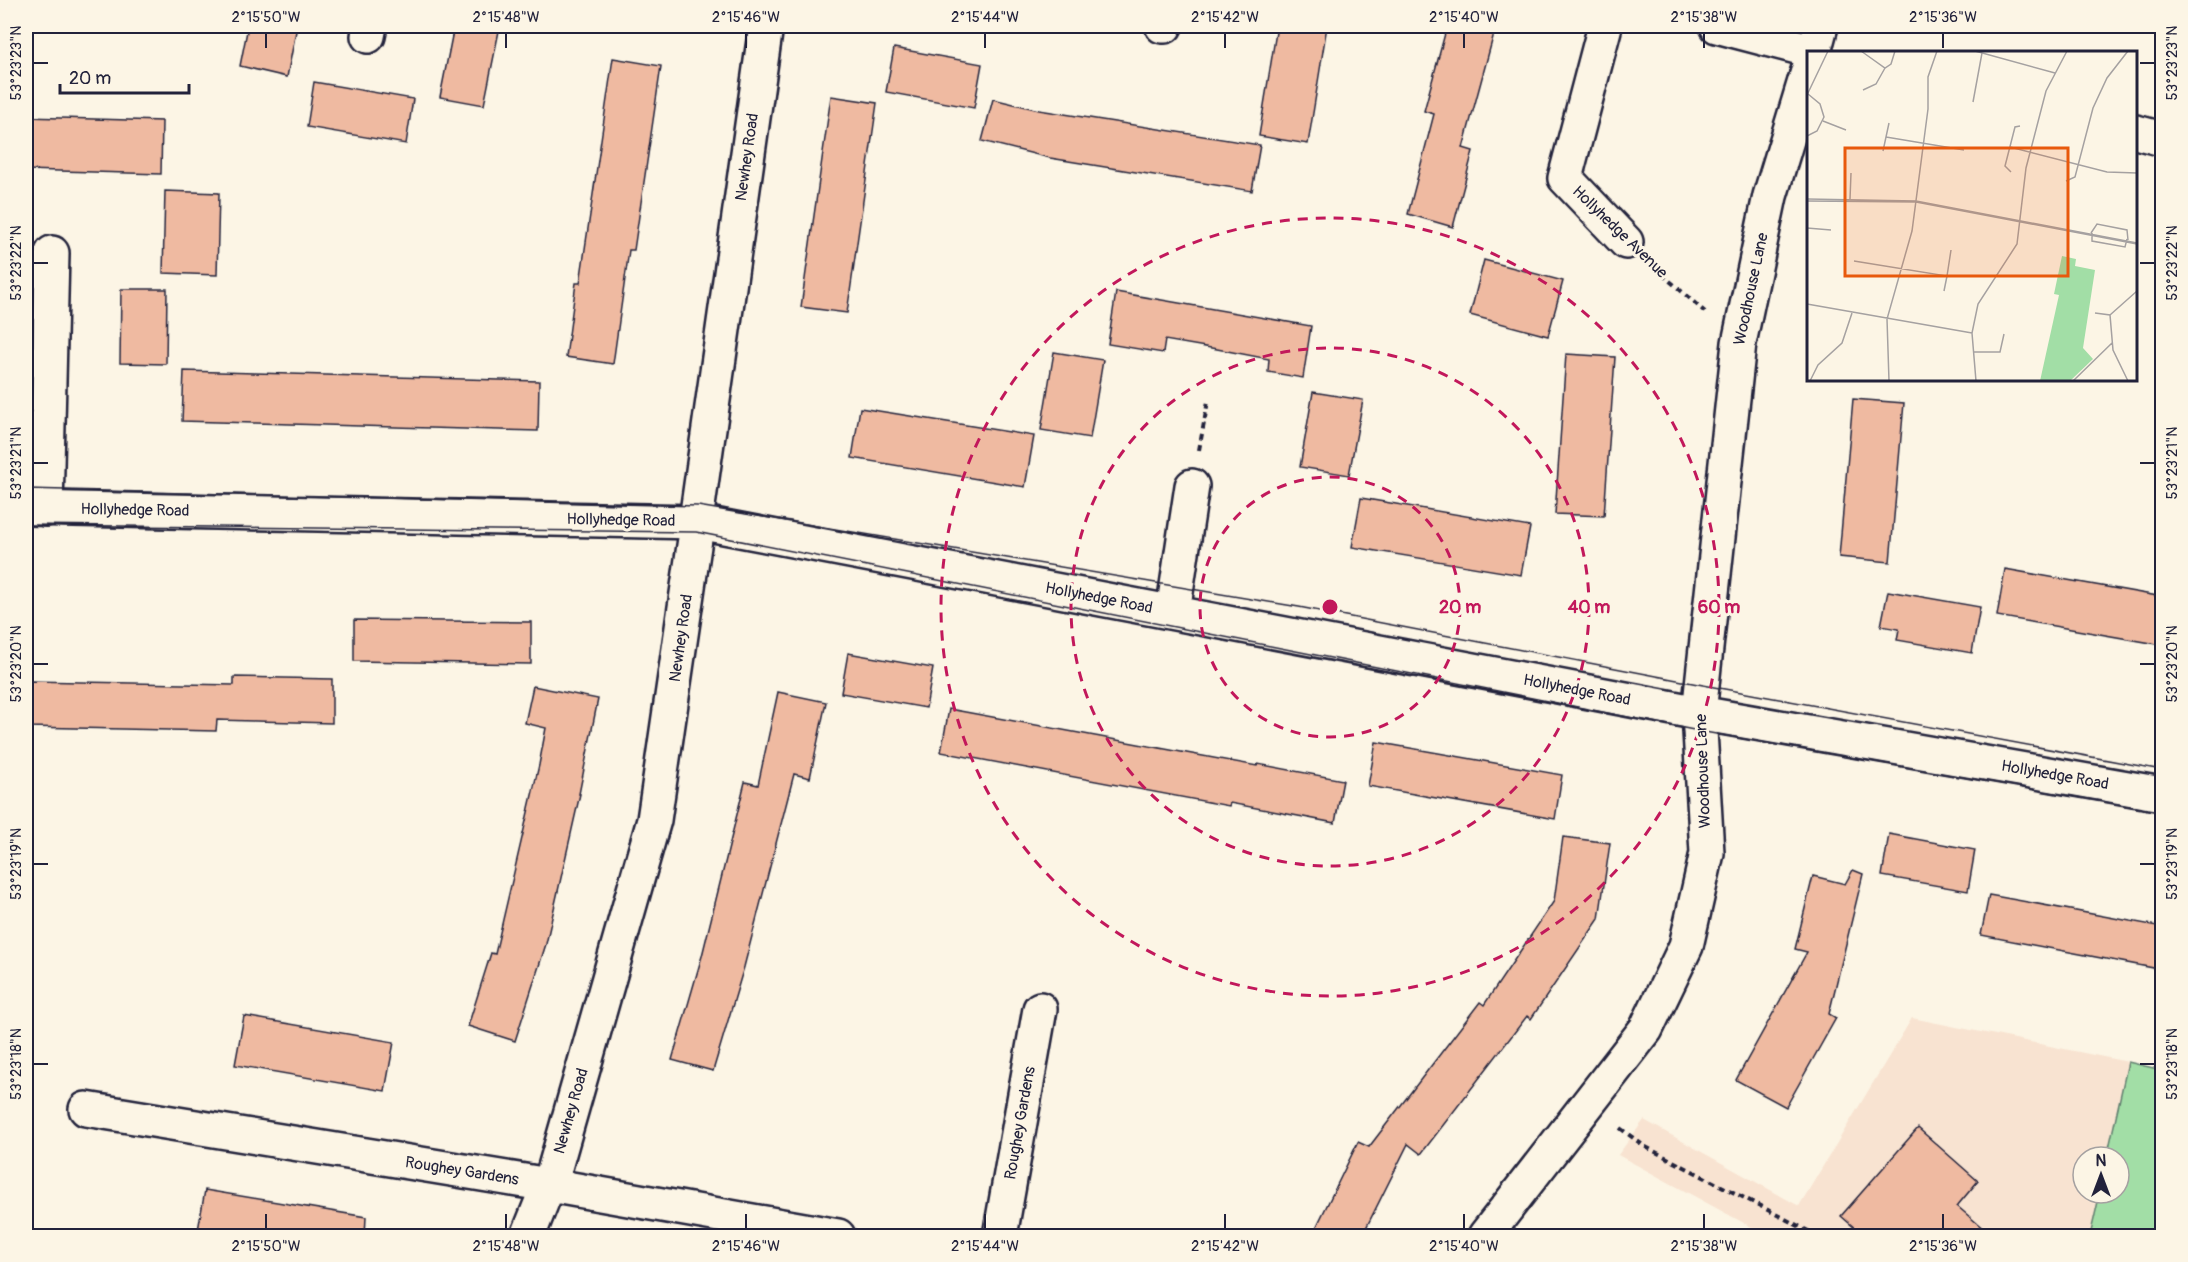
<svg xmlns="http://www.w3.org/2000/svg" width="2188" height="1262" font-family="Pangolin,sans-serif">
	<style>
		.built { fill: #f8e3d1 }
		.green { fill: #a2dea6; stroke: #628070; stroke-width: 1.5 }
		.building { fill: #efbaa1; stroke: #22223b; stroke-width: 1.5 }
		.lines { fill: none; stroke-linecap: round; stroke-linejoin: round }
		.minor-casing { stroke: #22223b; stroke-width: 38 }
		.path { stroke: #22223b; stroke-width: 4; stroke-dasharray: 6 4.5; stroke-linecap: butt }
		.minor { stroke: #fcf5e5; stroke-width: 33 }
		.tram { stroke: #22223b; stroke-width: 1.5 }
		.ticks { fill: none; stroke: #22223b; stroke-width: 2 }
		.ring { fill: none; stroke: #c2185b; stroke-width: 3; stroke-dasharray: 10 8 }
		.labels { text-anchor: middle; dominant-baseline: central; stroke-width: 6; stroke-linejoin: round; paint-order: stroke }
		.street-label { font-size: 16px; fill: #22223b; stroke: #fcf5e5 }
		.inset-road { fill: none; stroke: #a5a1a1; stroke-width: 1.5 }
		.view { fill: #e8590c; fill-opacity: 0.15; stroke: #e8590c; stroke-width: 3 }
		.inset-edge { fill: none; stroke: #22223b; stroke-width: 3 }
		.centre { fill: #c2185b; stroke: #fcf5e5; stroke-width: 3 }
		.ring-label { font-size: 18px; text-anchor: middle; font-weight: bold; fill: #c2185b; stroke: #fcf5e5; stroke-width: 6; stroke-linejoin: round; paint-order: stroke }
		.neatline { fill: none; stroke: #22223b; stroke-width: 2 }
		.ticks-label { font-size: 15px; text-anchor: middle; fill: #22223b }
	</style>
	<rect width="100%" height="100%" fill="#fcf5e5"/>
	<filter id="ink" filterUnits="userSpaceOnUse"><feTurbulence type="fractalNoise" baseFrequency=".0167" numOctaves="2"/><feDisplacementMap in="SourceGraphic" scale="12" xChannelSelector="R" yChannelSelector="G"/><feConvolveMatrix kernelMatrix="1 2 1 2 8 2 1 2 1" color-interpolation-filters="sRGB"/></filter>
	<g filter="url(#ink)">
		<polygon class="built" points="1912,1018 2128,1062 2107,1157 2083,1157 2083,1193 2100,1193 2090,1236 1768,1236 1618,1155 1644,1120 1799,1206"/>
		<polygon class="green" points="2128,1062 2162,1070 2162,1236 2090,1236 2100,1193 2119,1193 2119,1157 2107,1157"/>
		<g class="building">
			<polygon points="248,26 297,26 287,77 240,66"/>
			<polygon points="454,26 500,26 484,105 440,97"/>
			<polygon points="1277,26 1327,26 1308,144 1259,136"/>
			<polygon points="1447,26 1496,26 1463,148 1473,151 1453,227 1408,214 1434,114 1424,111"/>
			<polygon points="894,48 982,64 974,108 886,92"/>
			<polygon points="613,58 661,66 634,250 629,250 613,364 566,357 576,283 580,283"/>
			<polygon points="314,82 413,99 406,144 307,127"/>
			<polygon points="831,96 877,103 847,313 801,307"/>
			<polygon points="993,99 1039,110 1260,145 1252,191 1050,158 982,141"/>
			<polygon points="26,117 162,121 161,174 26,170"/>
			<polygon points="165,191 219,193 217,275 163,273"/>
			<polygon points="1484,260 1563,281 1548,336 1470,315"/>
			<polygon points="121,289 167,289 166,364 120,363"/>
			<polygon points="1116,292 1311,326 1303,378 1268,372 1269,359 1217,349 1165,340 1163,353 1108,344"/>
			<polygon points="1054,352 1103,360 1090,438 1041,430"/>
			<polygon points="1566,354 1615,357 1604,516 1555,514"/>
			<polygon points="184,371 539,381 538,431 182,421"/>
			<polygon points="1313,392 1363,400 1349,475 1300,467"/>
			<polygon points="1853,399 1904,403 1890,562 1839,557"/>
			<polygon points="860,408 1034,436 1025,487 852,458"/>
			<polygon points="1361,498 1530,527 1521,575 1352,547"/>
			<polygon points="2005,569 2163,597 2163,645 1997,616"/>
			<polygon points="1888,591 1980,607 1972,653 1897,640 1899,629 1881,626"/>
			<polygon points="354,620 531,622 531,664 354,661"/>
			<polygon points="848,653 933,668 926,708 841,693"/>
			<polygon points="234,677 332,679 332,723 217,720 216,731 28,727 29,681 234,685"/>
			<polygon points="533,686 598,699 579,794 580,794 546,944 515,1041 468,1026 491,953 495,954 539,765 546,728 525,723"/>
			<polygon points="778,692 826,702 810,778 794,774 744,967 713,1071 672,1060 702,956 745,782 758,785"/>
			<polygon points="949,709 1192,754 1257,766 1258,764 1343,780 1335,823 1230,803 1229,806 941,752"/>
			<polygon points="1376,742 1562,775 1555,819 1368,786"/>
			<polygon points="1889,834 1975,850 1968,891 1882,876"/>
			<polygon points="1563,837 1610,843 1599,919 1531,1019 1527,1016 1421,1154 1408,1144 1362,1236 1312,1236 1358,1142 1369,1147 1480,1002 1484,1005 1554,901"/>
			<polygon points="1853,870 1863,874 1829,1014 1836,1018 1786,1107 1736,1080 1807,952 1795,949 1813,876 1845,884"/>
			<polygon points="1989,895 2163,927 2163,949 2159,969 1981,935"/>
			<polygon points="244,1016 394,1042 385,1091 235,1065"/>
			<polygon points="1918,1128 1978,1181 1957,1206 1992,1236 1864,1236 1841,1216"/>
			<polygon points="205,1190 366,1217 365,1236 197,1236"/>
		</g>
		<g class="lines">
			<defs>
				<g id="minor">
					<polyline points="1162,26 1165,26"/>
					<polyline points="1605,26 1565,178 1626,242"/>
					<polyline points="1717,26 1816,52"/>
					<polyline points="368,36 370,26"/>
					<polyline points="1814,52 1821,26"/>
					<polyline points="2136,132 2162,139"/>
					<polyline points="26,508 698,522 1699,713 2162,794"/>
					<polyline points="46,509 52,253"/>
					<polyline points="1173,612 1192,486"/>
					<polyline points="86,1109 549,1185 838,1236"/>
					<polyline points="528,1236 554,1171 654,820 696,532 698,506 766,26"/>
					<polyline points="1000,1236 1040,1009"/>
					<polyline points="1485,1236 1646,1029 1686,946 1707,853 1699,713 1739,343 1770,196 1808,71"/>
				</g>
			</defs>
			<use href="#minor" class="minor-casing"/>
			<g class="path">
				<polyline points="1654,267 1705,312"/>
				<polyline points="1199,450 1208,401"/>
				<polyline points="1620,1128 1644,1146 1818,1236"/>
			</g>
			<use href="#minor" class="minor"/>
			<g class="tram">
				<polyline points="26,489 698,506 1299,607 1703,685 2162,770"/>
				<polyline points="26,525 696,532 1699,731 2162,812"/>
			</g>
		</g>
	</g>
	<path class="ticks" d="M266,33V48M506,33V48M746,33V48M985,33V48M1225,33V48M1464,33V48M1704,33V48M1943,33V48M33,63H48M2140,63H2155M33,263H48M2140,263H2155M33,463H48M2140,463H2155M33,664H48M2140,664H2155M33,864H48M2140,864H2155M33,1064H48M2140,1064H2155M266,1214V1229M506,1214V1229M746,1214V1229M985,1214V1229M1225,1214V1229M1464,1214V1229M1704,1214V1229M1943,1214V1229"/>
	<g class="ring">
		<circle cx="1330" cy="607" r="130"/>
		<circle cx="1330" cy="607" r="259"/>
		<circle cx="1330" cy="607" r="389"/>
	</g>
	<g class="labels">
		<g class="street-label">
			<text transform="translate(747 157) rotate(-82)">Newhey Road</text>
			<text transform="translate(1620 232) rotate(44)">Hollyhedge Avenue</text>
			<text transform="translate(1751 289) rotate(-78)">Woodhouse Lane</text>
			<text transform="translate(135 510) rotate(1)">Hollyhedge Road</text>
			<text transform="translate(621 520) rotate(1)">Hollyhedge Road</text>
			<text transform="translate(1099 598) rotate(11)">Hollyhedge Road</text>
			<text transform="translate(681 638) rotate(-82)">Newhey Road</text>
			<text transform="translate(1577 690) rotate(11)">Hollyhedge Road</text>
			<text transform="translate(1703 771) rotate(-92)">Woodhouse Lane</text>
			<text transform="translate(2055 775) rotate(10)">Hollyhedge Road</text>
			<text transform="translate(571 1111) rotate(-74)">Newhey Road</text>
			<text transform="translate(1020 1123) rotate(-80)">Roughey Gardens</text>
			<text transform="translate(462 1171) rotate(9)">Roughey Gardens</text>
		</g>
	</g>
	<g transform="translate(1807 51)">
		<rect width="330" height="330" fill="#fcf5e5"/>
		<path d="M255,205L269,208L268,215L288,219L276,297L286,308L263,330H233L252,244L247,243Z" fill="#a2dea6"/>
		<path class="inset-road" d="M54,0L78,17L84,13L88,0M168,0L248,22M56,39L69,33L78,17M0,44L21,0M166,51L175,2M16,70L39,79M330,82V102M0,85L10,80L17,66L13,53L1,43M79,86L157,99M203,96L300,121L330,122M76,100L82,72M204,121L198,115L208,76L213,75M259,130L268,126L286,57L300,27L321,0M0,148L109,150L330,192M43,148L44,122M0,150L109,151L330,193M0,177L24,179M284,182L290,173L320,179L321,189M285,182V190L318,196L320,188M47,210L140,225L137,240M140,225L144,199M0,253L165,282M288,262L303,264L306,299L321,330M303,264L330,240M167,301H193L197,283M3,330L11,314L35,292L45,262M82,330L80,268L105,180L121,58V26L130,0M169,330L165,282L171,253L210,193L219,117L239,40L260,0M266,330L305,292"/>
		<path class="view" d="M38,97H261V225H38Z"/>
		<rect width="330" height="330" class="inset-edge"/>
	</g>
	<circle cx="1330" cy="607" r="9" class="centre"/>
	<g class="ring-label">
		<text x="1460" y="613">20 m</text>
		<text x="1589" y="613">40 m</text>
		<text x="1719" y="613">60 m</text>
	</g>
	<rect width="2188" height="1262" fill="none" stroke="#fcf5e5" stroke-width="66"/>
	<g transform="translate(2101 1175)"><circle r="28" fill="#fcf5e5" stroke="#a5a1a1" stroke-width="1.5"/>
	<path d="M0-4.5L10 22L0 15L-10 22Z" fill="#22223b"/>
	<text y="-9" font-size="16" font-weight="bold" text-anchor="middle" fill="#22223b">N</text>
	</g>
	<path d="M60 84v9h129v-9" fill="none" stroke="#22223b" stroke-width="3"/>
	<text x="69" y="84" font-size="18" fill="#22223b" stroke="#fcf5e5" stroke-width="4.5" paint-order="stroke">20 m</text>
	<rect x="33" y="33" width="2122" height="1196" class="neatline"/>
	<g class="ticks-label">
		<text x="266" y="22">2°15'50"W</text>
		<text x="506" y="22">2°15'48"W</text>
		<text x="746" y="22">2°15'46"W</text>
		<text x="985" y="22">2°15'44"W</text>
		<text x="1225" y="22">2°15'42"W</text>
		<text x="1464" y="22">2°15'40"W</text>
		<text x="1704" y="22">2°15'38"W</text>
		<text x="1943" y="22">2°15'36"W</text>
		<text transform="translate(16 63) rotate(-90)" y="5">53°23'23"N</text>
		<text transform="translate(2172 63) rotate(-90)" y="5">53°23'23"N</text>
		<text transform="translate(16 263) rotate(-90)" y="5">53°23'22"N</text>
		<text transform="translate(2172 263) rotate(-90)" y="5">53°23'22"N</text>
		<text transform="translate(16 463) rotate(-90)" y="5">53°23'21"N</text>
		<text transform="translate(2172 463) rotate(-90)" y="5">53°23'21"N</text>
		<text transform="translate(16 664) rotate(-90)" y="5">53°23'20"N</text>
		<text transform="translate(2172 664) rotate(-90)" y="5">53°23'20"N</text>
		<text transform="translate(16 864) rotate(-90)" y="5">53°23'19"N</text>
		<text transform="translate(2172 864) rotate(-90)" y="5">53°23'19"N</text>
		<text transform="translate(16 1064) rotate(-90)" y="5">53°23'18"N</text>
		<text transform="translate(2172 1064) rotate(-90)" y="5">53°23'18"N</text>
		<text x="266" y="1251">2°15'50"W</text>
		<text x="506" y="1251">2°15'48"W</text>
		<text x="746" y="1251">2°15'46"W</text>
		<text x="985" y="1251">2°15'44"W</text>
		<text x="1225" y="1251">2°15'42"W</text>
		<text x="1464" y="1251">2°15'40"W</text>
		<text x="1704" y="1251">2°15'38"W</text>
		<text x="1943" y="1251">2°15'36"W</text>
	</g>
</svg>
